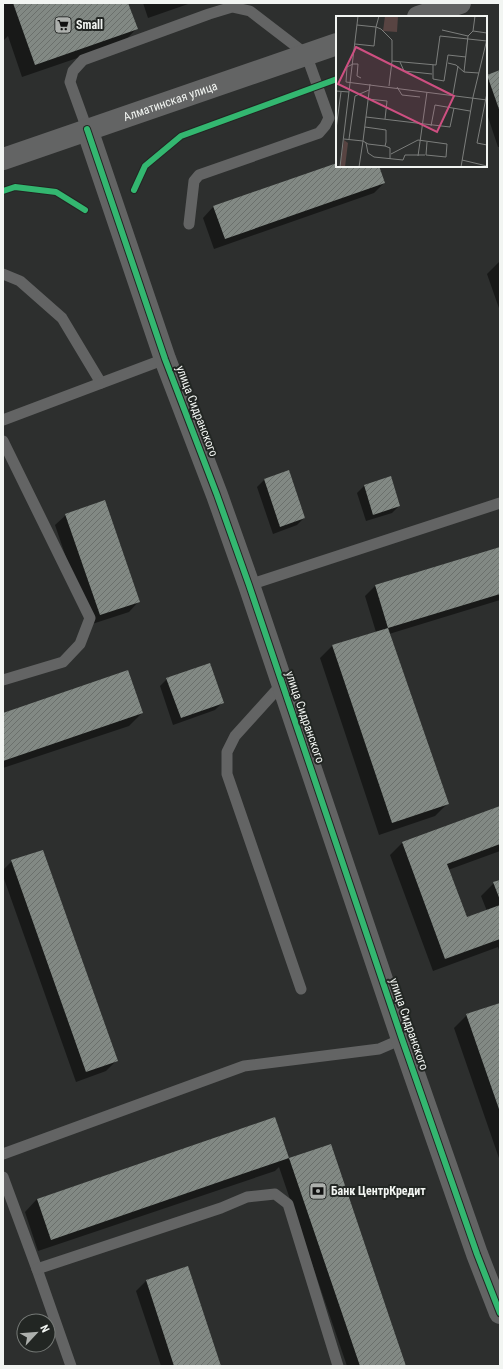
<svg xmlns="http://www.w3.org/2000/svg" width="503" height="1369" font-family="'Roboto Condensed',sans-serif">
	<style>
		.shadow { fill: #0007 }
		.building { fill: url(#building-hatch) }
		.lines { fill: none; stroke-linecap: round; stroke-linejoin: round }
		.service { stroke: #636464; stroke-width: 11 }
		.minor { stroke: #636464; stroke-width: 22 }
		.tertiary { stroke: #636464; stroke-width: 22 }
		.cycleway-casing { stroke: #222623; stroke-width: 8 }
		.cycleway { stroke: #33b770; stroke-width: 6 }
		.labels { text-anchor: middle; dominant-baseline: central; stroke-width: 4; stroke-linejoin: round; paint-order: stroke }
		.poi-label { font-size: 12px; font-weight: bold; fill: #f2f5f2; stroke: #222623; text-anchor: start }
		.street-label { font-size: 12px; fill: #f2f5f2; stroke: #222623 }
		.inset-road { fill: none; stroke: #7c7e7c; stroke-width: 1 }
		.view { fill: #ce4f81; fill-opacity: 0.15; stroke: #ce4f81; stroke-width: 2 }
		.inset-edge { fill: none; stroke: #f2f5f2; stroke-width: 2 }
	</style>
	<defs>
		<pattern id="building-hatch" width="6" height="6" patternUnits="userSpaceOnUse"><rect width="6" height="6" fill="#828984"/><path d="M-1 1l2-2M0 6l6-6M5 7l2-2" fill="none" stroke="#6b706c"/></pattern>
	</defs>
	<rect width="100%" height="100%" fill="#2d2f2e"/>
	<g class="shadow">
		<polygon points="3,3 127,3 136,29 124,42 22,77 8,36 3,41"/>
		<polygon points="143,3 191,3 148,18"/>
		<polygon points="500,71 500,147 498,147 486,111 486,77"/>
		<polygon points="337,164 337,166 378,166 384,183 374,193 214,249 203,218 213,207"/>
		<polygon points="500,261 500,311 487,274"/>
		<polygon points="288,472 304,518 297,525 273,534 257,487 264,480"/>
		<polygon points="390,478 399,506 392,513 366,521 357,493 364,486"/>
		<polygon points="66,515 139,601 129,612 89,625 55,525"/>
		<polygon points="500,548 500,600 389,634 448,803 435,816 379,835 320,658 332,646 376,632 365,596 375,586"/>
		<polygon points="167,679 222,703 215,710 173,725 160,686"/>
		<polygon points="142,713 129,726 3,768 3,714"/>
		<polygon points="500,807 500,851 448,870 466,918 487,911 481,896 494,883 500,881 500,953 498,947 433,971 390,855 402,843"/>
		<polygon points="12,861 116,1061 106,1071 76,1082 3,876 3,870"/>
		<polygon points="500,1004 500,1161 454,1028 467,1015"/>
		<polygon points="275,1119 289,1160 330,1145 405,1366 347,1366 279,1167 275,1171 38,1251 25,1212 37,1199"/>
		<polygon points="146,1281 220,1366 161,1366 136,1291"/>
	</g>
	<g class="building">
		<polygon points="13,3 128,3 138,29 35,65"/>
		<polygon points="500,70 500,112 487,75"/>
		<polygon points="337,163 337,166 379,166 385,183 225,239 213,206"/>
		<polygon points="289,470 305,518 280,527 264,479"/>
		<polygon points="391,476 400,506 373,515 364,485"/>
		<polygon points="105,500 140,602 100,615 65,514"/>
		<polygon points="500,547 500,594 388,628 375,585"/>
		<polygon points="388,628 449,804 392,823 332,645"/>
		<polygon points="210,663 224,703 181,718 166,678"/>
		<polygon points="128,670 143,713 3,761 3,713"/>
		<polygon points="500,806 500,844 447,864 467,917 500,905 500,939 445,959 402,842"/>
		<polygon points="43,850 118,1061 86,1072 11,860"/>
		<polygon points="500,880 500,900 493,882"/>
		<polygon points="500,1003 500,1112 466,1014"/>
		<polygon points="275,1117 289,1158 51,1240 37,1199"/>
		<polygon points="331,1144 391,1322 406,1366 360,1366 289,1158"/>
		<polygon points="188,1266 221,1366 174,1366 146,1280"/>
	</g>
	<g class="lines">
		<g class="service">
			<polyline points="87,129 70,82 73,71 83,60 209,14 232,7 250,11 306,54 329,118 325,126 319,133 199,175 194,181 189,224"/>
			<polyline points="3,274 20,281 62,318 101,383"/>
			<polyline points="3,420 165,359"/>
			<polyline points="3,441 90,618 80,644 63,662 3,680"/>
			<polyline points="249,585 500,503"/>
			<polyline points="282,684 235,736 227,752 227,774 301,989"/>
			<polyline points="3,1154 244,1066 379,1049 402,1039"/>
			<polyline points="3,1177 37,1269 71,1366"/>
			<polyline points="37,1269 221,1208 247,1197 275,1194 288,1204 338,1366"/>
		</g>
		<polyline class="minor" points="87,129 165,359 217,495 249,585 402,1039 477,1254 500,1313"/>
		<g class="tertiary">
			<polyline points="418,17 460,3"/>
			<path id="s1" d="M3,159L337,44"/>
		</g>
		<defs>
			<g id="cycleway">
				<polyline points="87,129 165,359 217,495 249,585 402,1039 477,1254 500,1313"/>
				<polyline points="134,190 145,166 181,136 337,79"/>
				<polyline points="3,191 15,187 56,192 85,210"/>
			</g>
		</defs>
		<use href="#cycleway" class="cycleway-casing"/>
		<use href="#cycleway" class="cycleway"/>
	</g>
	<defs>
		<symbol id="supermarket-square" viewBox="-11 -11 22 22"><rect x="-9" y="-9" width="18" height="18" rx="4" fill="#adb0ad" stroke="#222623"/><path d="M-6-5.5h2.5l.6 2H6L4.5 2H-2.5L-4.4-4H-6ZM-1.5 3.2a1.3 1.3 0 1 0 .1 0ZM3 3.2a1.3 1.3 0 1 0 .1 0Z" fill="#111"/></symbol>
		<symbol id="bank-square" viewBox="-11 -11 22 22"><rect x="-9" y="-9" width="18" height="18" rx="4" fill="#adb0ad" stroke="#222623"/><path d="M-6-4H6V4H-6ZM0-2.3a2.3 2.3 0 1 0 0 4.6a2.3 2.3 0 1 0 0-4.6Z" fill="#111"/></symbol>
	</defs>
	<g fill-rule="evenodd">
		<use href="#supermarket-square" x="53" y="15" width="20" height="20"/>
		<use href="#bank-square" x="308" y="1181" width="20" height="20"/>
	</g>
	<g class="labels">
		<g class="poi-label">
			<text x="76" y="25">Small</text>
			<text x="331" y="1191">Банк ЦентрКредит</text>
		</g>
		<g class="street-label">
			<text stroke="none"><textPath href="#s1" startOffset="177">Алматинская улица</textPath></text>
			<text transform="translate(197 411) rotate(69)">улица Сидранского</text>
			<text transform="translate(305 717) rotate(71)">улица Сидранского</text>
			<text transform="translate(409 1024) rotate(71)">улица Сидранского</text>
		</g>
	</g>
	<g transform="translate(336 16)">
		<rect width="151" height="151" fill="#2d2f2e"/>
		<path d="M8,124L12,127L9,151H4Z" fill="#584442"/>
		<path d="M49,0H62L61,16L47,15Z" fill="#584442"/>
		<path class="inset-road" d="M21,9L40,11L43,0M106,14L132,20L128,56M137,15L151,17M132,20L137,15L139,0M19,28L38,30L40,11L45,13L56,24V45M64,46L68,55L96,58M112,47L120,49L128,56L143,57M97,49V63L108,65L112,39L130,41M25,62L21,60L22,48H17L11,51L10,66L151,84M53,70L56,45L100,49L104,20L151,25M61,71L66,79L84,81M0,75L13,76M151,77L141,127L151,129M117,78L122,50M32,83L51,85L49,103M30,101L114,111L118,92M95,110L99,89L134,95M0,113L5,76M8,123L27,125L34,68M13,123L19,80L33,74M27,125L32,128L49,130L50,126V114L29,111M30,127L32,137L38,141L67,144L69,139H89M49,130L54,132V143M55,138L82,124L111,128L110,141L90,139L91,126M82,140L91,76M126,144L151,150M4,151L22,0M23,151L27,125M125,151L137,81L151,23"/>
		<path class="view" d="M20,31L118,80L101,116L2,68Z"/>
		<rect width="151" height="151" class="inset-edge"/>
	</g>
	<rect width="503" height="1369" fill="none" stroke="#f2f5f2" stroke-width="8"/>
	<g transform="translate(36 1333) rotate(64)"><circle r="19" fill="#222623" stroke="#757976"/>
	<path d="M0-3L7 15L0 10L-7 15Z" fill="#adb0ad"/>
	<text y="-6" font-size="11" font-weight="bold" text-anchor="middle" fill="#f2f5f2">N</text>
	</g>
</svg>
